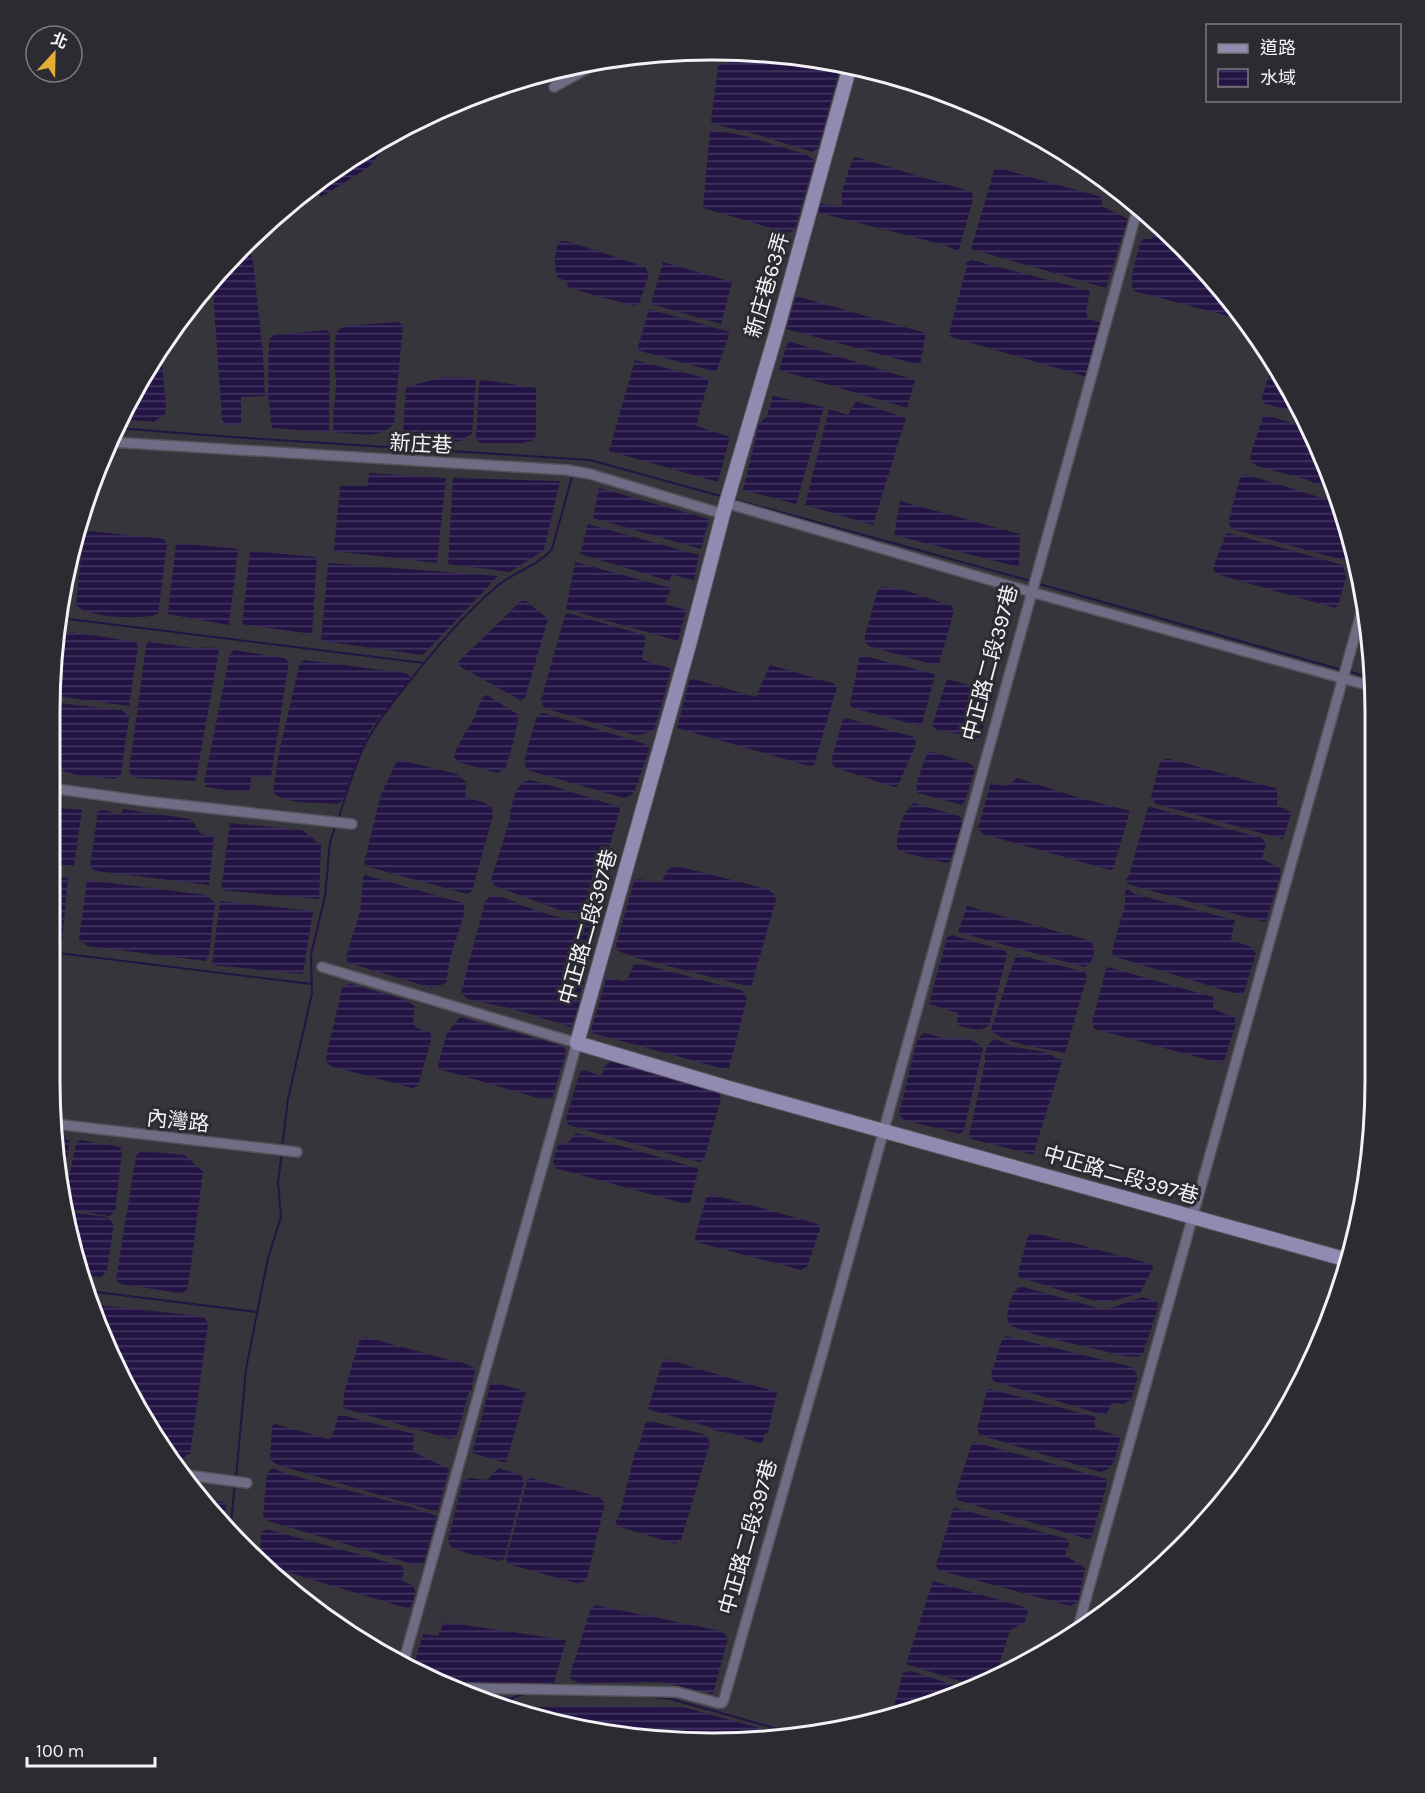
<svg xmlns="http://www.w3.org/2000/svg" width="1425" height="1793" font-family="Karla,'Noto Sans TC',sans-serif">
	<style>
		.water { fill: url(#water-rules) }
		.lines { fill: none; stroke-linecap: round; stroke-linejoin: round }
		.stream { stroke: #231444; stroke-width: 2 }
		.street-casing { stroke: #54535a; stroke-width: 12 }
		.secondary-casing { stroke: #54535a; stroke-width: 16 }
		.street { stroke: #716c85; stroke-width: 9 }
		.secondary { stroke: #918ab1; stroke-width: 14 }
		.labels { text-anchor: middle; dominant-baseline: central; stroke-width: 6; stroke-linejoin: round; paint-order: stroke }
		.street-label { font-size: 21px; fill: #f3f2f7; stroke: #2c2b32 }
		.rim { fill: none; stroke: #f3f2f7; stroke-width: 3 }
	</style>
	<defs>
		<pattern id="water-rules" width="6" height="5" patternUnits="userSpaceOnUse" patternTransform="scale(1.5)"><rect width="6" height="5" fill="#231444"/><path d="M0 2.5h6" fill="none" stroke="#433760"/></pattern>
	</defs>
	<rect width="100%" height="100%" fill="#36353c"/>
	<g class="water">
		<polygon points="753,51 841,65 818,148 812,152 755,134 713,124 711,121 718,66"/>
		<polygon points="399,130 368,168 321,197 313,184 381,138"/>
		<path d="M710,131C730,129 784,148 805,154L813,159L814,163L795,229L788,233L703,208Z"/>
		<polygon points="856,157 972,192 973,199 959,249 955,250 948,246 820,213 818,209 821,204 842,206 842,192 852,160"/>
		<polygon points="995,167 1102,197 1102,206 1128,219 1106,288 971,249"/>
		<path d="M1158,226L1211,276L1243,320L1134,291C1127,281 1138,256 1140,243L1143,239H1151Z"/>
		<path d="M560,241L570,242L645,267L649,274L639,304L634,306L569,288L566,281L558,278C553,269 554,249 560,241Z"/>
		<polygon points="245,252 251,254 253,261 263,353 265,396 241,397 241,423 238,425 226,425 222,420 212,278 237,254"/>
		<polygon points="972,260 1090,291 1086,312 1088,318 1103,324 1087,375 1084,376 951,337 949,333 967,266 965,263"/>
		<polygon points="663,262 732,282 721,324 651,304"/>
		<polygon points="796,296 926,333 920,365 786,329"/>
		<polygon points="649,309 730,332 716,372 637,350"/>
		<path d="M398,322L403,325L394,423C381,441 353,433 334,432C331,414 337,397 336,379C334,366 333,344 337,331L345,326Z"/>
		<polygon points="325,330 328,331 330,335 329,432 272,428 268,397 269,339 274,335"/>
		<polygon points="788,341 915,380 907,408 779,370"/>
		<polygon points="161,349 166,407 165,414 154,422 121,419 139,381"/>
		<polygon points="635,360 709,379 696,426 730,437 718,482 609,451"/>
		<polygon points="1273,363 1287,381 1302,414 1263,403 1262,397"/>
		<path d="M443,377L471,378L476,381L472,434C466,436 465,440 460,441C448,443 412,439 403,431L406,387Z"/>
		<polygon points="485,380 536,388 536,435 532,441 521,443 481,443 476,439 479,384 480,381"/>
		<polygon points="773,396 824,407 796,504 743,490 759,424 767,416"/>
		<polygon points="856,401 906,418 873,525 805,505 829,409 848,415"/>
		<polygon points="1266,415 1308,428 1337,492 1305,479 1257,466 1251,462 1250,456 1263,417"/>
		<polygon points="369,473 446,478 437,563 334,551 340,486 368,486"/>
		<polygon points="1245,474 1341,504 1353,563 1232,529 1229,524 1229,520 1240,478"/>
		<polygon points="453,478 560,481 544,550 510,572 448,564"/>
		<polygon points="599,488 709,519 701,549 593,518"/>
		<polygon points="900,501 1020,534 1019,567 894,535"/>
		<polygon points="588,524 699,555 694,580 672,575 669,581 580,554"/>
		<path d="M90,531L164,539L167,544L158,614C142,620 87,618 76,605L83,536Z"/>
		<polygon points="1229,533 1343,565 1346,578 1338,605 1335,608 1216,574 1213,568 1226,534"/>
		<polygon points="176,543 238,549 229,625 168,614"/>
		<polygon points="250,551 317,557 312,634 242,624"/>
		<polygon points="575,562 671,588 665,604 686,610 678,641 566,609"/>
		<polygon points="328,563 498,576 423,655 321,641"/>
		<polygon points="881,587 901,589 952,606 954,611 939,664 934,665 869,646 865,642 865,636 878,589"/>
		<polygon points="521,601 526,601 548,619 525,698 520,700 461,667 458,662"/>
		<path d="M568,613L644,635L646,639L642,656L643,660L669,668L671,670L655,728C649,734 643,734 635,735L547,709L543,706L541,700L565,615Z"/>
		<polygon points="72,632 136,642 138,646 129,706 56,696 53,692 63,635"/>
		<polygon points="149,642 202,649 203,647 217,648 219,650 196,779 194,781 135,778 129,772 146,645"/>
		<polygon points="234,650 284,658 289,662 271,777 253,776 251,778 250,789 248,791 233,791 206,787 204,783 230,654"/>
		<polygon points="860,655 934,674 935,675 922,724 920,726 853,708 850,705"/>
		<path d="M304,660L406,673L410,676L409,681L370,730L342,801L338,804C322,802 283,805 273,792L278,757L299,666Z"/>
		<polygon points="770,665 833,683 837,687 814,765 809,766 677,728 690,678 756,697"/>
		<polygon points="947,679 994,692 980,738 937,730 932,726"/>
		<polygon points="487,695 519,715 513,744 505,769 497,773 458,762 454,757 455,752 464,734 471,724 483,697"/>
		<polygon points="58,703 122,710 129,717 121,775 115,779 78,775 51,768 51,709"/>
		<polygon points="544,713 646,744 649,748 648,754 634,792 630,796 624,798 527,770 524,761 536,719 540,714"/>
		<polygon points="846,718 914,737 916,744 898,786 894,787 834,767 831,761 843,719"/>
		<polygon points="930,752 934,752 971,764 975,769 965,801 962,805 918,793 916,785 926,756"/>
		<polygon points="1167,758 1275,788 1277,791 1277,805 1291,812 1291,814 1283,839 1156,804 1151,798 1152,793 1160,762"/>
		<polygon points="401,760 457,774 466,782 465,797 485,803 492,808 493,815 472,891 467,894 369,867 364,863 381,794 397,761"/>
		<path d="M1017,778L1077,797L1130,811L1113,869L1110,870L983,834L978,828L991,782C1007,786 1005,789 1017,778Z"/>
		<path d="M530,780C560,787 588,798 617,806L620,809L610,845L609,847L601,846L584,907L577,913L565,912L495,886L491,880L510,819C510,806 516,781 530,780Z"/>
		<path d="M914,803L959,816L963,821L950,861L946,863L898,851C894,839 903,809 914,803Z"/>
		<polygon points="50,807 82,810 74,866 50,864"/>
		<polygon points="1148,807 1151,807 1262,838 1266,844 1262,859 1280,868 1281,874 1266,921 1264,922 1127,884 1126,879 1129,876"/>
		<polygon points="123,809 191,819 201,834 214,836 209,885 96,871 90,867 98,811 104,810 121,815"/>
		<polygon points="230,823 302,830 321,845 319,899 221,890"/>
		<polygon points="672,867 681,867 767,889 774,894 776,900 751,987 640,959 618,951 616,945 634,881 639,879 661,883 668,870"/>
		<path d="M365,875L463,903L465,911L451,955L446,983L432,988L349,963L347,961C345,952 358,923 360,911C362,900 362,889 363,878Z"/>
		<polygon points="50,876 68,878 62,942 50,941"/>
		<polygon points="87,880 206,895 215,903 209,956 205,961 87,946 79,940"/>
		<polygon points="1127,889 1135,894 1235,920 1231,940 1251,947 1256,953 1244,993 1240,995 1113,956 1112,951 1125,905 1125,892"/>
		<path d="M490,896C503,895 515,903 527,907C540,912 556,917 569,919C579,921 589,921 596,928L584,971V982L579,997L580,1001L571,1027L513,1009L467,999L461,992L485,902Z"/>
		<polygon points="220,901 313,911 303,974 212,965"/>
		<path d="M967,906L1091,941C1097,950 1094,963 1084,967L958,932Z"/>
		<path d="M952,935L1006,951L1007,955L989,1025C981,1033 969,1028 959,1026L957,1020L958,1013L929,1004L947,937Z"/>
		<path d="M1016,954L1085,972L1087,977L1065,1053C1047,1049 1002,1043 991,1030Z"/>
		<path d="M634,964H642L743,991L747,999L729,1068L724,1069L592,1033L591,1031L606,979C613,976 620,983 627,980Z"/>
		<polygon points="1108,967 1213,997 1213,1009 1234,1017 1236,1024 1224,1061 1219,1063 1095,1029 1092,1023 1106,969"/>
		<polygon points="351,984 406,1000 415,1006 413,1024 417,1028 431,1033 431,1040 418,1086 412,1088 331,1066 327,1063 326,1057 342,989 345,985"/>
		<polygon points="460,1017 564,1046 566,1053 552,1098 545,1100 439,1069 438,1065 447,1033"/>
		<path d="M924,1033C931,1034 937,1037 944,1038C958,1039 972,1036 983,1048L964,1130L960,1134L904,1120L899,1114L916,1044L920,1036Z"/>
		<path d="M994,1039C1002,1041 1009,1045 1017,1047C1029,1051 1047,1049 1057,1059H1063L1033,1155L972,1139L969,1135L985,1063C984,1054 987,1044 994,1039Z"/>
		<polygon points="610,1062 618,1062 719,1091 721,1098 704,1159 699,1162 568,1125 566,1118 580,1072 584,1070 601,1076 605,1066"/>
		<polygon points="576,1133 697,1168 698,1172 690,1202 686,1204 555,1168 553,1161 559,1142 567,1144"/>
		<polygon points="57,1138 70,1140 63,1184"/>
		<polygon points="80,1140 120,1147 122,1151 115,1212 109,1216 66,1209 65,1196 76,1144"/>
		<polygon points="142,1151 185,1155 203,1172 188,1287 186,1291 180,1293 120,1284 116,1280 136,1155"/>
		<polygon points="711,1194 818,1224 820,1229 807,1267 801,1270 696,1242 695,1237 706,1198"/>
		<polygon points="67,1212 108,1217 114,1225 107,1270 102,1277 82,1276 72,1252"/>
		<polygon points="1035,1233 1152,1264 1153,1268 1140,1293 1109,1302 1098,1302 1019,1277 1018,1273 1028,1236"/>
		<path d="M1020,1286L1098,1308L1108,1309L1142,1297L1157,1302L1158,1308L1143,1353L1138,1357L1124,1356L1033,1334L1009,1325C1004,1316 1011,1292 1020,1286Z"/>
		<polygon points="97,1305 200,1316 206,1319 208,1324 190,1455 186,1454 185,1458 174,1458 138,1412 94,1306"/>
		<polygon points="1006,1336 1132,1367 1138,1376 1131,1400 1123,1404 1112,1403 1106,1415 1102,1415 993,1381 991,1375 1002,1340"/>
		<polygon points="366,1337 453,1361 458,1361 475,1368 471,1392 469,1392 456,1437 450,1439 343,1408 344,1393 359,1341"/>
		<path d="M666,1359L777,1392L768,1433H765L762,1443C750,1443 741,1434 729,1433C721,1431 716,1433 710,1427L650,1410L648,1408L662,1363Z"/>
		<polygon points="491,1382 526,1391 506,1463 472,1453"/>
		<path d="M990,1389L1096,1417L1094,1423L1096,1429L1119,1436L1120,1439C1116,1452 1116,1470 1100,1472L980,1435L977,1429L987,1391Z"/>
		<polygon points="338,1416 346,1416 414,1434 413,1452 449,1469 438,1510 434,1511 413,1505 278,1465 270,1460 272,1426 275,1424 329,1439 332,1437"/>
		<polygon points="650,1421 707,1435 710,1443 681,1540 677,1540 676,1544 617,1526 616,1521 620,1513 635,1452 639,1447 645,1424"/>
		<polygon points="975,1442 1106,1479 1107,1485 1091,1538 1087,1539 957,1500 956,1492 971,1446"/>
		<polygon points="272,1468 287,1474 411,1507 437,1516 424,1562 416,1565 268,1521 263,1516 267,1473"/>
		<polygon points="499,1468 521,1475 524,1482 504,1559 499,1561 469,1554 451,1547 448,1540 463,1481 470,1478 487,1480"/>
		<polygon points="531,1478 599,1497 605,1503 587,1578 583,1582 576,1583 508,1564 506,1559 527,1482 528,1479"/>
		<polygon points="196,1487 204,1488 209,1501 226,1502 224,1524"/>
		<polygon points="956,1508 1067,1539 1069,1544 1065,1555 1085,1568 1078,1602 1070,1606 938,1570 936,1565 953,1509"/>
		<path d="M266,1529L402,1566L404,1570L402,1581C405,1583 409,1583 412,1585C418,1590 413,1604 409,1608L403,1607L267,1566L260,1562L261,1533Z"/>
		<polygon points="933,1581 1024,1607 1028,1612 1024,1623 1010,1630 996,1675 972,1685 906,1664"/>
		<polygon points="595,1605 721,1631 728,1638 713,1694 661,1682 579,1683 569,1678 590,1611"/>
		<polygon points="444,1622 566,1640 554,1684 457,1686 413,1668 423,1634 438,1636"/>
		<polygon points="911,1671 963,1688 891,1718 903,1673"/>
		<polygon points="584,1706 683,1707 781,1734 712,1743 541,1721 510,1708"/>
	</g>
	<g class="lines">
		<g class="stream">
			<polyline points="277,216 306,202"/>
			<polyline points="117,428 231,437 590,460 724,497"/>
			<polyline points="733,499 1031,581"/>
			<polyline points="1036,583 1342,670"/>
			<polyline points="61,618 424,663"/>
			<polyline points="1348,671 1374,679"/>
			<path d="M338,820C346,794 354,766 366,742C378,720 393,702 409,682C435,649 463,615 496,587C513,572 537,567 552,549L573,473"/>
			<polyline points="50,952 311,984"/>
			<polyline points="282,1147 288,1099 312,993 311,955 325,896 330,842 336,825"/>
			<polyline points="88,1291 257,1312"/>
			<polyline points="236,1478 246,1369 268,1258 281,1217 278,1182 282,1152"/>
			<polyline points="230,1532 235,1483"/>
			<polyline points="549,1685 554,1684 570,1686"/>
			<polyline points="644,1696 671,1699 792,1733"/>
			<polyline points="512,1698 513,1709"/>
			<polyline points="488,1699 512,1698 527,1693"/>
		</g>
		<defs>
			<g id="street">
				<polyline points="554,87 599,62"/>
				<polyline points="111,442 567,470 590,474 723,514"/>
				<polyline points="726,503 1031,592 1374,687"/>
				<polyline points="50,788 144,801 352,824"/>
				<polyline points="322,967 577,1043 403,1664"/>
				<polyline points="55,1124 297,1152"/>
				<polyline points="187,1475 247,1483"/>
				<polyline points="1077,1631 1362,610"/>
				<polyline points="462,1688 677,1692 718,1703 722,1703 724,1699 823,1351 1138,207"/>
			</g>
			<polyline id="secondary" points="850,66 777,330 723,514 689,645 577,1043 729,1088 1348,1260"/>
		</defs>
		<use href="#street" class="street-casing"/>
		<use href="#secondary" class="secondary-casing"/>
		<use href="#street" class="street"/>
		<use href="#secondary" class="secondary"/>
	</g>
	<g class="labels">
		<g class="street-label">
			<text transform="translate(767 285) rotate(-74)">新庄巷63弄</text>
			<text transform="translate(421 444) rotate(3)">新庄巷</text>
			<text transform="translate(990 663) rotate(-75)">中正路二段397巷</text>
			<text transform="translate(588 927) rotate(-74)">中正路二段397巷</text>
			<text transform="translate(178 1121) rotate(6)">內灣路</text>
			<text transform="translate(1121 1175) rotate(16)">中正路二段397巷</text>
			<text transform="translate(748 1537) rotate(-74)">中正路二段397巷</text>
		</g>
	</g>
	<path d="M0 0H1425V1793H0ZM712 60H713A652 652 0 0 1 1365 712V1081A652 652 0 0 1 713 1733H712A652 652 0 0 1 60 1081V712A652 652 0 0 1 712 60Z" fill="#2c2b32" fill-rule="evenodd"/>
	<path class="rim" d="M712 60H713A652 652 0 0 1 1365 712V1081A652 652 0 0 1 713 1733H712A652 652 0 0 1 60 1081V712A652 652 0 0 1 712 60Z"/>
	<rect x="1206" y="24" width="195" height="78" fill="#2c2b32" stroke="#7c7b81" stroke-width="1.5"/>
	<rect x="1218" y="44" width="30" height="9" fill="#918ab1" stroke="#7c7b81" stroke-width="1.5"/>
	<text x="1260" y="54" font-size="18" fill="#f3f2f7">道路</text>
	<rect x="1218" y="69" width="30" height="18" fill="url(#water-rules)" stroke="#7c7b81" stroke-width="1.5"/>
	<text x="1260" y="84" font-size="18" fill="#f3f2f7">水域</text>
	<g transform="translate(54 54) rotate(22)"><circle r="28" fill="#2c2b32" stroke="#7c7b81" stroke-width="1.5"/>
	<path d="M0-4.5L10 22L0 15L-10 22Z" fill="#e4ae35"/>
	<text y="-9" font-size="16" font-weight="bold" text-anchor="middle" fill="#f3f2f7">北</text>
	</g>
	<path d="M27 1757v9h128v-9" fill="none" stroke="#f3f2f7" stroke-width="3"/>
	<text x="36" y="1757" font-size="18" fill="#f3f2f7" stroke="#2c2b32" stroke-width="4.5" paint-order="stroke">100 m</text>
</svg>
